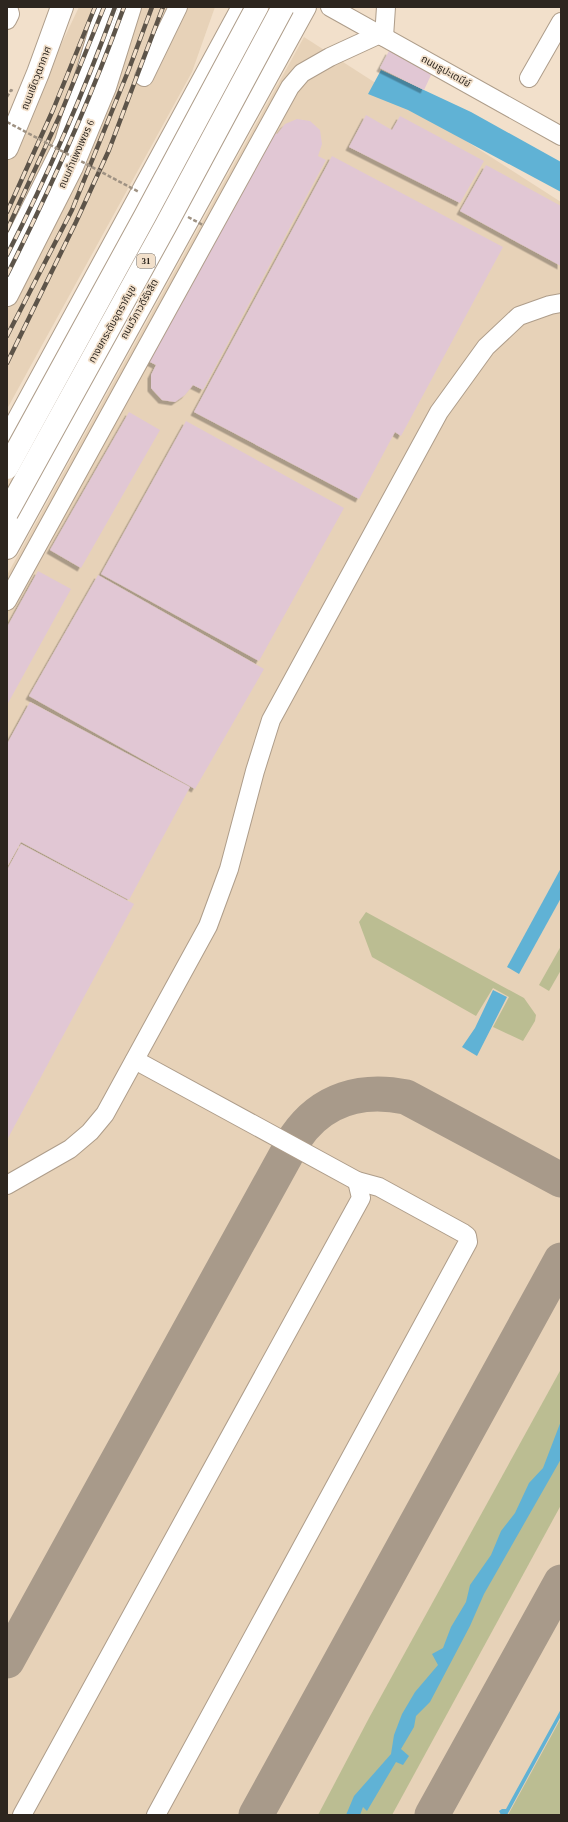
<svg xmlns="http://www.w3.org/2000/svg" width="568" height="1822" font-family="'Times New Roman','Noto Sans Thai',serif">
	<style>
		.built { fill: #e7d2b8 }
		.green { fill: #bbbd92 }
		.water { fill: #60b2d5 }
		.lines { fill: none; stroke-linecap: round; stroke-linejoin: round }
		.taxiway { stroke: #a89a8a; stroke-width: 35 }
		.building { fill: #e1c7d4; filter: url(#shadow) }
		.minor-casing { stroke: #ae9d8a; stroke-width: 20 }
		.major-casing { stroke: #ae9d8a; stroke-width: 24 }
		.highway-casing { stroke: #ae9d8a; stroke-width: 24 }
		.path { stroke: #9f9283; stroke-width: 2.5; stroke-dasharray: 4 2; stroke-linecap: butt }
		.minor { stroke: #fff; stroke-width: 18 }
		.major { stroke: #fff; stroke-width: 22 }
		.highway { stroke: #fff; stroke-width: 22 }
		.rail-casing { stroke: #5d5449; stroke-width: 4.5 }
		.rail { stroke: #f2e0cb; stroke-width: 3; stroke-dasharray: 9; stroke-linecap: butt }
		.highway-bridge-casing { stroke: #ae9d8a; stroke-width: 24; stroke-linecap: butt }
		.path-bridge { stroke: #9f9283; stroke-width: 2.5; stroke-dasharray: 4 2; stroke-linecap: butt }
		.highway-bridge { stroke: #fff; stroke-width: 22 }
		.labels { text-anchor: middle; dominant-baseline: central; stroke-width: 3.5; stroke-linejoin: round; paint-order: stroke }
		.shield { fill: #f2e0cb; stroke: #685e53; stroke-width: 1 }
		.shield-label { font-size: 9px; font-weight: bold; fill: #2d261f }
		.street-label { font-size: 10px; fill: #2d261f; stroke: #f2e0cb }
	</style>
	<defs>
		<filter id="shadow"><feDropShadow dx="-3.5" dy="3.5" stdDeviation="0" flood-color="#0004"/></filter>
	</defs>
	<rect width="100%" height="100%" fill="#f2e0cb"/>
	<g class="built">
		<polygon points="79,7 215,7 192,72 7,409 7,158"/>
		<polygon points="304,37 561,202 561,1815 7,1815 7,575"/>
	</g>
	<g class="green">
		<polygon points="366,912 524,998 536,1015 535,1021 523,1041 493,1027 509,997 493,988 476,1016 372,957 359,922"/>
		<polygon points="561,946 561,970 549,991 539,985"/>
		<polygon points="561,1369 561,1505 392,1815 318,1815 369,1718"/>
		<polygon points="561,1718 561,1815 508,1815"/>
	</g>
	<g class="water">
		<polygon points="381,70 471,112 561,162 561,192 408,110 368,94"/>
		<polygon points="561,868 561,898 519,974 507,967"/>
		<polygon points="493,990 507,997 477,1056 462,1047 475,1028"/>
		<polygon points="561,1421 561,1459 484,1594 470,1626 430,1702 416,1716 414,1727 401,1749 409,1756 403,1765 396,1762 367,1811 363,1807 360,1815 346,1815 354,1796 391,1754 394,1735 402,1714 415,1692 438,1665 432,1654 443,1648 451,1627 466,1602 470,1585 491,1555 501,1531 515,1513 529,1483 543,1468"/>
		<polygon points="561,1709 561,1716 507,1815 501,1815 499,1811 502,1809 506,1809"/>
	</g>
	<g class="lines">
		<g class="taxiway">
			<path d="M7,1661L296,1137C322,1099 362,1088 406,1097L561,1180"/>
			<polyline points="256,1815 561,1260"/>
			<polyline points="432,1815 561,1582"/>
		</g>
	</g>
	<g class="building">
		<polygon points="389,51 432,73 424,90 380,68"/>
		<polygon points="366,115 392,130 400,116 484,161 460,203 349,147"/>
		<polygon points="297,119 310,121 320,130 322,144 318,156 326,160 203,390 193,385 185,395 175,402 162,400 151,388 151,375 156,365 146,360 269,130 277,134 285,124"/>
		<polygon points="332,156 503,247 401,436 395,432 359,499 194,412"/>
		<polygon points="486,165 561,206 561,266 460,211"/>
		<polygon points="129,412 160,430 81,568 50,550"/>
		<polygon points="186,421 344,508 259,661 101,574"/>
		<polygon points="38,571 71,589 7,705 7,627"/>
		<polygon points="98,575 264,669 195,789 29,696"/>
		<polygon points="30,702 190,787 129,900 21,842 7,867 7,744"/>
		<polygon points="21,844 134,904 7,1140 7,870"/>
	</g>
	<g class="lines">
		<defs>
			<g id="minor">
				<polyline points="330,7 561,136"/>
				<polyline points="7,20 10,14 8,7"/>
				<polyline points="384,37 386,7"/>
				<polyline points="144,77 178,7"/>
				<polyline points="529,78 561,22"/>
				<polyline points="7,601 290,87 302,73 330,57 380,34"/>
				<polyline points="135,1060 357,1181 379,1187 463,1233 467,1236 468,1242 156,1815"/>
				<polyline points="7,1185 70,1149 90,1132 105,1114 208,926 229,869 255,771 271,720 439,412 486,347 519,316 550,305 561,303"/>
				<polyline points="22,1815 361,1198 357,1181"/>
			</g>
			<g id="major">
				<polyline points="7,148 38,73 62,7"/>
				<polyline points="7,260 66,142 107,7"/>
				<polyline points="7,295 72,167 105,87 130,7"/>
			</g>
			<g id="highway">
				<polyline points="7,441 243,7"/>
				<polyline points="7,548 305,7"/>
			</g>
		</defs>
		<use href="#minor" class="minor-casing"/>
		<use href="#major" class="major-casing"/>
		<use href="#highway" class="highway-casing"/>
		<polyline class="path" points="7,97 11,90 13,91"/>
		<use href="#minor" class="minor"/>
		<use href="#major" class="major"/>
		<use href="#highway" class="highway"/>
		<defs>
			<g id="rail">
				<polyline points="7,212 53,110 95,7"/>
				<polyline points="7,230 61,113 104,7"/>
				<path d="M7,255C48,175 84,92 115,7"/>
				<path d="M7,275C51,188 91,98 124,7"/>
				<polyline points="7,336 72,210 129,69 152,7"/>
				<polyline points="7,363 76,222 109,150 163,7"/>
			</g>
		</defs>
		<use href="#rail" class="rail-casing"/>
		<use href="#rail" class="rail"/>
		<defs>
			<g id="highway-bridge">
				<polyline points="7,468 145,216 257,7"/>
				<polyline points="7,513 166,225 283,7"/>
			</g>
		</defs>
		<use href="#highway-bridge" class="highway-bridge-casing"/>
		<g class="path-bridge">
			<polyline points="7,122 139,192"/>
			<polyline points="188,217 203,225"/>
		</g>
		<use href="#highway-bridge" class="highway-bridge"/>
	</g>
	<g class="labels">
		<rect class="shield" x="137" y="254" width="18" height="14" rx="3"/>
		<g class="shield-label">
			<text x="146" y="261">31</text>
		</g>
		<g class="street-label">
			<text transform="translate(446 71) rotate(29)">ถนนธูปะเตมีย์</text>
			<text transform="translate(36 78) rotate(-69)">ถนนเชิดวุฒากาศ</text>
			<text transform="translate(76 154) rotate(-66)">ถนนกำแพงเพชร 6</text>
			<text transform="translate(139 309) rotate(-61)">ถนนวิภาวดีรังสิต</text>
			<text transform="translate(112 324) rotate(-61)">ทางยกระดับอุตราภิมุข</text>
		</g>
	</g>
	<rect width="568" height="1822" fill="none" stroke="#2d261f" stroke-width="16"/>
</svg>
